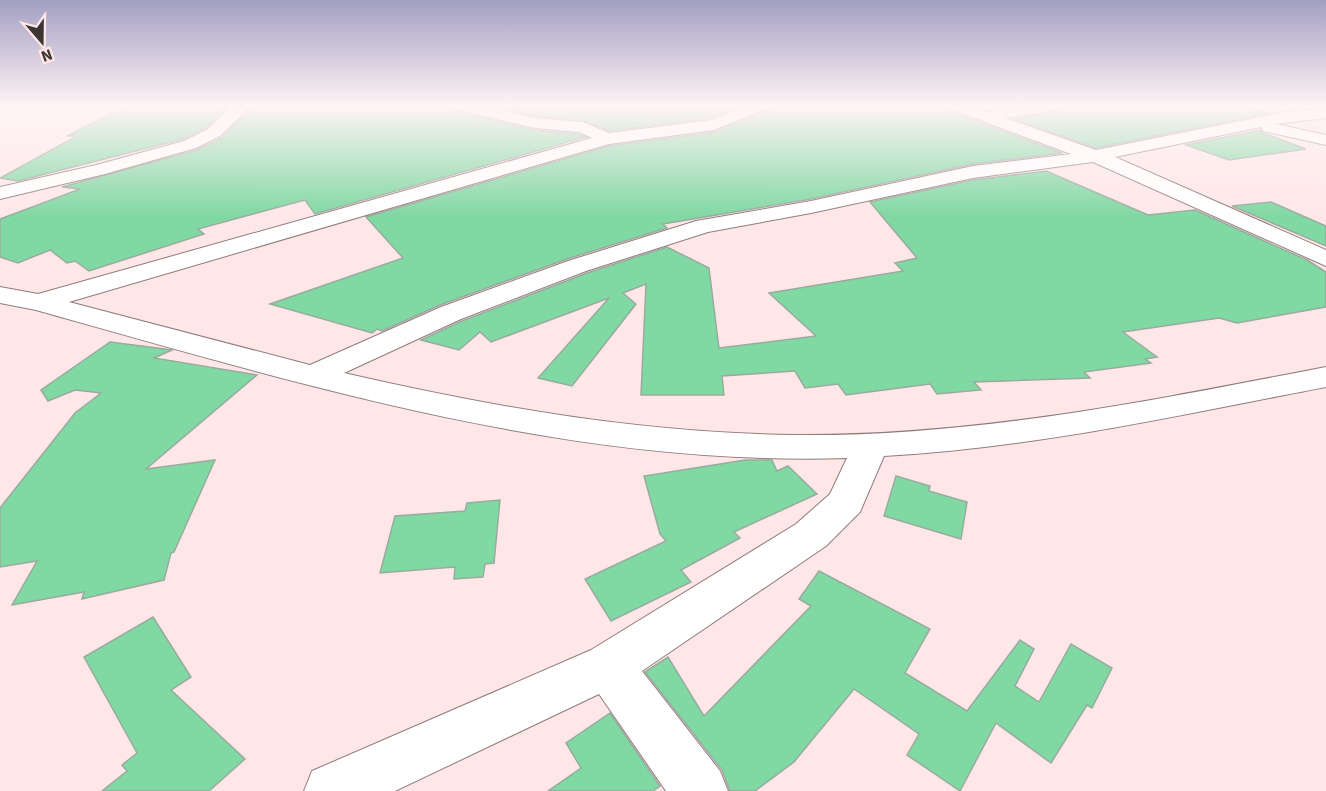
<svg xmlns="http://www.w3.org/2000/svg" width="1326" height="791" font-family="'Source Sans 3',sans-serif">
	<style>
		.building { fill: #80d8a2; stroke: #99ab9f; stroke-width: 1.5 }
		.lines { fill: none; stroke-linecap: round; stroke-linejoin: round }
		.minor-casing { stroke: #907b7c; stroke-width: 2 }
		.minor { fill: #fff; fill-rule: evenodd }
	</style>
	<rect width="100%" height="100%" fill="#ffe7e8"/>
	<g class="building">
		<polygon points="126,106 229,106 207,127 183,139 18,181 0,178 77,136 67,136"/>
		<polygon points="253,106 449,106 453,111 534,130 578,134 586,137 315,214 305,200 198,229 204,234 89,271 75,261 67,263 50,250 18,263 0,257 0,219 80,189 62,187 197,150 222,138"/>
		<polygon points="491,106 741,106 710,118 609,131 583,120 535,116"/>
		<polygon points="771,106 946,106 950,111 1062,153 973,164 811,199 663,224 667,228 567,259 440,305 382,331 377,329 372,333 270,304 403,258 366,217 609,146 715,132 767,111"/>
		<polygon points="1060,106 1244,106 1270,113 1096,148 1014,119 1050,113"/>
		<polygon points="1260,130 1263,133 1306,149 1229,160 1186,145"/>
		<polygon points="1046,171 1148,215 1195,210 1307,260 1326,272 1326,307 1237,323 1219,318 1123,332 1157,357 1145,359 1151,363 1084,372 1090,378 974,382 981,390 937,394 930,384 846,395 838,384 805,388 795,371 722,376 724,395 641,395 646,284 623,293 636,304 572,386 538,378 609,298 491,342 480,332 459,350 421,340 462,321 587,273 667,247 709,268 719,348 816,336 769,293 903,271 895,263 917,258 870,202 973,180"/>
		<polygon points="1271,202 1326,226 1326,246 1232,206"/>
		<polygon points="110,342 165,349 172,350 154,358 257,375 146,469 215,460 174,552 171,553 164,580 82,599 84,592 12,605 37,561 0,567 0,508 75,413 101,393 75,390 48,401 41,390"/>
		<polygon points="745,460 772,460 777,471 788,466 817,494 734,532 740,538 681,570 691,582 611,621 585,579 666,541 660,534 644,476"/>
		<polygon points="896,476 930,486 929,491 967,502 961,539 884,516"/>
		<polygon points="500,500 494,563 485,564 483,577 454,579 455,567 380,573 395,516 465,511 467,503"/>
		<polygon points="819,571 930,629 905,673 967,711 1020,640 1034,649 1015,686 1039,702 1071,644 1112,668 1092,708 1087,705 1051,763 996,723 960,791 907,755 919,734 854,689 794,762 755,791 730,791 722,770 645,672 668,657 704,716 811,606 799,599"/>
		<polygon points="153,617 191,677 171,690 245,759 209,791 102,791 127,771 122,765 137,753 84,657"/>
		<polygon points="610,713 660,786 653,791 548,791 581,768 566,743"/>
	</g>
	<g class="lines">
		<defs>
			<g id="minor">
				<polygon points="232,106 251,106 220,136 196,148 105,174 0,199 0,187 96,165 184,141 208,129"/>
				<path d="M451,106H480L535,118L583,122L609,133L711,120L747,106H769L766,109L714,130L609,144L69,302L310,365L441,307L568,261L696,221L811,201L973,166L1071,154L951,109L948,106H971L987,112L1021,106H1058L1050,111L1005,118L1096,150L1285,112L1326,108V118L1276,124L1326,135V145L1263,131L1261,127L1115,157L1326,250V266L1093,162L973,178L811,213L708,232L586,271L461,319L344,373C491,407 641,433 793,435C973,437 1149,401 1326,367V387C1179,415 1034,448 884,456L860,512L826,546L642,671L720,771L728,791H666L599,694L395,791H304L312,771L591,650L796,524L830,494L847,458C569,467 300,384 36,310L0,303V287L38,294L592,138L579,132L535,128L454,109Z"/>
			</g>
		</defs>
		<use href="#minor" class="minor-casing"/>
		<use href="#minor" class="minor"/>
	</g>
	<linearGradient id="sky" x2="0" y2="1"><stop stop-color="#a39fc2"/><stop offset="0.49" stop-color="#fff4f5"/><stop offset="1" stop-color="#fff4f5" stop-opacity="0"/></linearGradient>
	<rect width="1326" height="217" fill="url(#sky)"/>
	<g transform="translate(42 42) rotate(160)" stroke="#ffe7e8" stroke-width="4.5" paint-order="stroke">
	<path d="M0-4.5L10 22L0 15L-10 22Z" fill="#3d3434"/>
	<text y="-9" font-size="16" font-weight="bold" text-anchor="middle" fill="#3d3434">N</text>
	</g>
</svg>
